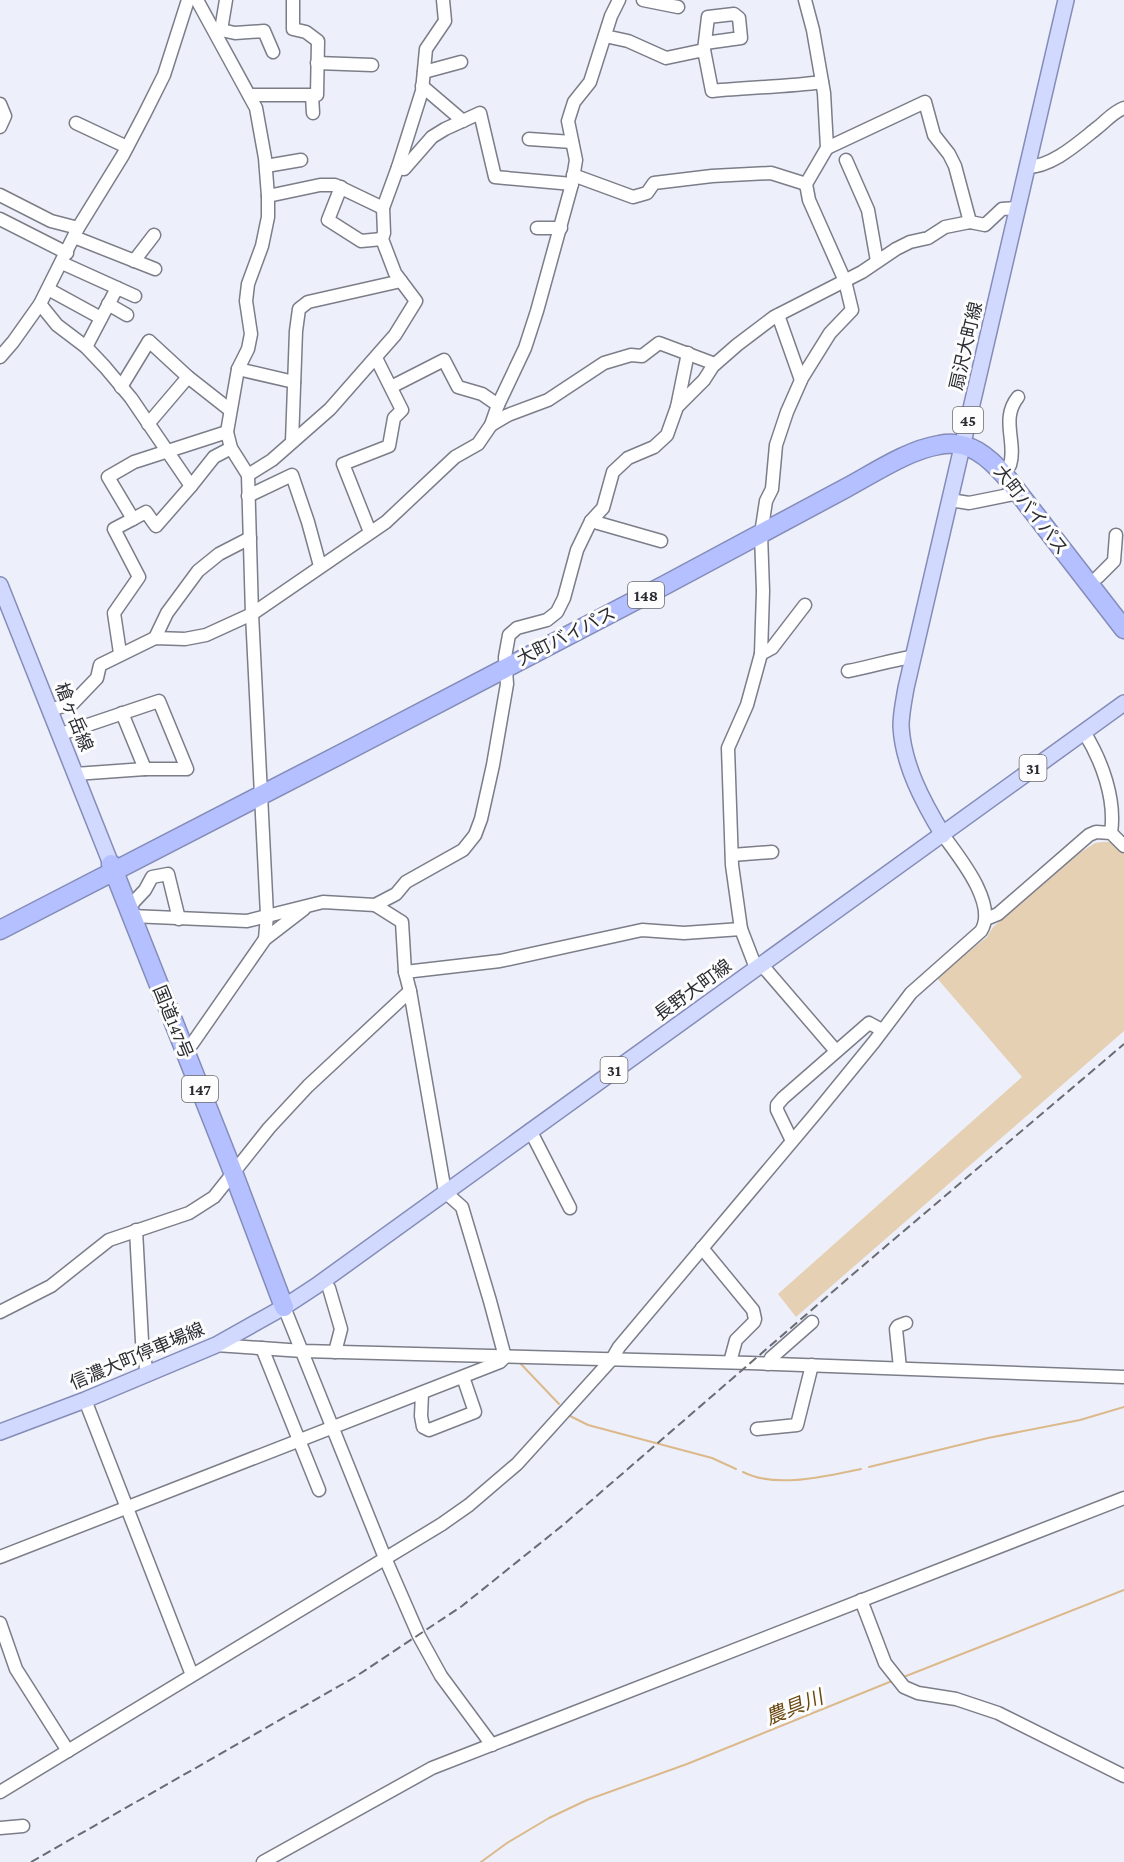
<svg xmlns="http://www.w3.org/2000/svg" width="1124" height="1862" font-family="'Crimson Pro','Noto Sans JP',serif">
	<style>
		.green { fill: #e6d0b4 }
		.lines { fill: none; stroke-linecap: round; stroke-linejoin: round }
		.stream { stroke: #dcb98b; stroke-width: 2 }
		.minor-casing { stroke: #7b7d88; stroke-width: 15 }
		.major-casing { stroke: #848cb7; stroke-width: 18 }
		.highway-casing { stroke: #848cb7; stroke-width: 21 }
		.minor { stroke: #fff; stroke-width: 12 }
		.major { stroke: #d2d9ff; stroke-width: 15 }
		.highway { stroke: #b4c0ff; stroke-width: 18 }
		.rail { stroke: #6a6c73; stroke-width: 2; stroke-dasharray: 9 4.5; stroke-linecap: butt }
		.labels { text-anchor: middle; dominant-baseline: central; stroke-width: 6; stroke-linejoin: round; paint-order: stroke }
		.shield { fill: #fdfdfd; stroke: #6a6b6e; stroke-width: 1.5 }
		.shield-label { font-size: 16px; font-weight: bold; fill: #2b2c31 }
		.street-label { font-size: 18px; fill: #2b2c31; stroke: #fdfdfd }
		.water-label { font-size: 20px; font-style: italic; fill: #6a4811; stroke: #fdfdfd }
	</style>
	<rect width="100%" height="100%" fill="#edf0fb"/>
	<polygon class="green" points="1102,842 1110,842 1124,854 1124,1031 796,1317 778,1294 1022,1077 936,977 987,937 993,927 1081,852 1095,843"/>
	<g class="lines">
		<g class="stream">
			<polyline points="519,1362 559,1404"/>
			<polyline points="570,1416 588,1425 712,1458 736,1469"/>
			<polyline points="869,1467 988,1438 1080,1420 1124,1407"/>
			<path d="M743,1472C776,1489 826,1476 861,1469"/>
			<polyline points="901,1678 1124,1590"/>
			<polyline points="481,1862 507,1843 549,1818 587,1800 687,1764 892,1681"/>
		</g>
		<defs>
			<g id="minor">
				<polyline points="197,0 256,108 265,158 268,196 268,217 262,246 248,284 246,301 251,334 248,349 238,369 227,432 231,448 248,475 252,614 267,915 265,939"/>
				<polyline points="643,0 678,7"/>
				<polyline points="221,30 235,33 264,31 273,52"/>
				<polyline points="216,33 221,30 226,0"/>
				<path d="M605,36L628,41L666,58L704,50L712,91C749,87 786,87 822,82"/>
				<polyline points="704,50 708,17 734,14 739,18 741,38 705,43"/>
				<polyline points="317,63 372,65"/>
				<polyline points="424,72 461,62"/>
				<polyline points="422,86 463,121"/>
				<polyline points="249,95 317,95 318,41 306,32 293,29 293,0"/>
				<polyline points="312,95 313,113"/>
				<polyline points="0,104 5,116 0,127"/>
				<polyline points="76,123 127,147"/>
				<polyline points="529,139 572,142"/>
				<polyline points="827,148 925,102 934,135 949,154 955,166 970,222"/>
				<polyline points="846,160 868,210 877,261"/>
				<polyline points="266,166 301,160"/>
				<polyline points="398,167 422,91 426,49 445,21 443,0"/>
				<path d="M1027,167C1052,167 1078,143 1097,128C1106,121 1113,112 1124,108"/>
				<polyline points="573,175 633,197 647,193 654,183 712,176 771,173 806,184"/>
				<polyline points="341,187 328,220 361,241 382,239"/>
				<polyline points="0,195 51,221 78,228"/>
				<polyline points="268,196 320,185 335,185 383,208"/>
				<polyline points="0,219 67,253"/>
				<polyline points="537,228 561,228"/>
				<polyline points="74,237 155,269"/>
				<polyline points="134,261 154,235"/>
				<polyline points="62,263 135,296"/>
				<polyline points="48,289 101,318"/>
				<polyline points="40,304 57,325 86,347 105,367 131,398 191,486"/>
				<polyline points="108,304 127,315"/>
				<polyline points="778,315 801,380"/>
				<polyline points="86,347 117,288"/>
				<polyline points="0,357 13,342 40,304 78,228 123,155 144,115 164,75 188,0"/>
				<polyline points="238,369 294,382"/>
				<polyline points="121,387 149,341 188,377 230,410"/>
				<polyline points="391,387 444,360 458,387 482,394 498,405"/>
				<polyline points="677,407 688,353"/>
				<polyline points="148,424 188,377"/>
				<polyline points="491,425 508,415 548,400 604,363 631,355 642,356 659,343 715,364"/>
				<polyline points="227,432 134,462 108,477 133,519 146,512 156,526 191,486 214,457 231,448"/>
				<polyline points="292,442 296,331 299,309 308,302 401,281"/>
				<path d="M1010,465C1017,442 1000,419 1018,397"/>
				<polyline points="248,475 272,460 330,409 395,335 416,301 395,273 382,239 384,233 383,208 398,167 404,169 432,137 445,129 480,113 495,177 572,184"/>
				<polyline points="248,496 292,475 308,522 320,566"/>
				<polyline points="950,500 969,503 1019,493"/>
				<polyline points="591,521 661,541"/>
				<polyline points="370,532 343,464 389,446 394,418 402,410 376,358"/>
				<polyline points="1098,577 1114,561 1116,535"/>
				<polyline points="155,638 167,613 198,571 219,554 250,538"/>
				<polyline points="120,653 114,613 139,577 114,529 133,519"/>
				<polyline points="761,654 772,648 805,605"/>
				<path d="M848,671C870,667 891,660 912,657"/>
				<polyline points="50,710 73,703 97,678 100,665 155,638 185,639 206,635 252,614 386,522 455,457 478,444 491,425 498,405 525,348 537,311 572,184 576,160 568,121 574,102 590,82 611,16 619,0"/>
				<polyline points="122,713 145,769"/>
				<path d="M1084,732C1102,761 1116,799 1111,833"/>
				<polyline points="61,734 159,701 187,769 145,769 75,774"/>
				<polyline points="732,855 772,852"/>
				<polyline points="128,908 145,890 152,877 168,874 179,919"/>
				<polyline points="131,916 247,921 323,902 375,905 396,894 406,882 463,850 475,835 481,819 493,765 507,684 505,657 509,635 517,628 547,620 557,612 564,598 577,550 591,521 603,508 613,472 628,458 654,447 667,435 677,407 704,380 713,366 737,345 774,317 862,272 896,249 910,242 928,238 945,227 970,222 985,225 1002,209 1017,208"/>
				<polyline points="986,919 998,914 1089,835 1096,832 1111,833 1124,846"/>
				<polyline points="761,964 836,1051"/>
				<polyline points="756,968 741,929 732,865 728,748 747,705 761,654 763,591 761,534 766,501 772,489 776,445 787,412 802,378 830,333 852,310 845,281 809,200 806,184 827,148 824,93 813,30 805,0"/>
				<polyline points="405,972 500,961 642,930 684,933 741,929"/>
				<polyline points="184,1051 192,1044 265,939 304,909"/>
				<polyline points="530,1130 570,1208"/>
				<polyline points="792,1141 777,1110 777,1105 783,1098 869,1023 882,1030"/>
				<polyline points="136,1230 142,1341 147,1375"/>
				<polyline points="702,1248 753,1310 755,1319 754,1322 736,1340 730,1362"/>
				<polyline points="329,1288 341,1329 335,1352"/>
				<polyline points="284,1307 385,1558 419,1636 441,1676 492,1745"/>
				<polyline points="0,1312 51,1286 109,1240 189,1213 214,1197 269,1128 308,1086 410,991"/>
				<polyline points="216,1345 303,1351 750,1363 1124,1377"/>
				<polyline points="262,1348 319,1490"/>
				<polyline points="768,1364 771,1358 812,1322"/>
				<polyline points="900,1368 896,1329 898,1326 906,1323"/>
				<polyline points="422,1393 421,1416 423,1427 429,1430 475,1412 463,1377"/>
				<polyline points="85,1400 192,1675"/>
				<polyline points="757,1429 797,1425 812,1365"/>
				<polyline points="0,1557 500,1362 505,1357 490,1301 462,1207 445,1192 410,991 405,972 402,922 375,905"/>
				<polyline points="861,1600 885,1663 904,1687 918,1693 956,1699 998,1713 1124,1776"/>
				<polyline points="0,1623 16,1669 68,1751"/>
				<path d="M0,1792L442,1524L469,1505L517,1464L612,1359L619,1347L816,1113L874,1042L911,993L981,931C998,904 959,857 943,835"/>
				<polyline points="0,1828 23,1826"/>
				<polyline points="263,1862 432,1768 1124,1498"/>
			</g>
			<g id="major">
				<polyline points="0,585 111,864"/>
				<path d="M943,835C923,802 903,765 901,726C901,713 904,700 906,688L1066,0"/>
				<polyline points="0,1432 85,1400 216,1345 284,1307 316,1286 1124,703"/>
			</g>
			<g id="highway">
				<polyline points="111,864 233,1172 284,1307"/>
				<path d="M0,930C222,816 444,701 665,585C725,553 786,520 846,488C874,473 908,450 939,445C969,439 989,457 1007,478L1124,629"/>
			</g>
		</defs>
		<use href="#minor" class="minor-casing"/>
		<use href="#major" class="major-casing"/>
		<use href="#highway" class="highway-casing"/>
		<use href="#minor" class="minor"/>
		<use href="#major" class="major"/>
		<use href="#highway" class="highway"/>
		<polyline class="rail" points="31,1862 355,1677 462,1606 563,1525 852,1275 1124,1044"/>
	</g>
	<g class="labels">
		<g class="shield">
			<rect x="953" y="407" width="30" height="26" rx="4.5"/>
			<rect x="628" y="582" width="36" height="26" rx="4.5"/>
			<rect x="1019.5" y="755" width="27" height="26" rx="4.5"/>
			<rect x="600.5" y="1057" width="27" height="26" rx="4.5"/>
			<rect x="182" y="1076" width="36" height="26" rx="4.5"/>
		</g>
		<g class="shield-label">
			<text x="968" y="420">45</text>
			<text x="646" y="595">148</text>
			<text x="1033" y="768">31</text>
			<text x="614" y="1070">31</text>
			<text x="200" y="1089">147</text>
		</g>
		<g class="street-label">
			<text transform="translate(966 346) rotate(-77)">扇沢大町線</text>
			<text transform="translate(1031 510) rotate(52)">大町バイパス</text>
			<text transform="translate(566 636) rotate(-27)">大町バイパス</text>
			<text transform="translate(74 717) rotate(68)">槍ヶ岳線</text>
			<text transform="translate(693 990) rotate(-36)">長野大町線</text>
			<text transform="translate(173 1022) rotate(68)">国道147号</text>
			<text transform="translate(137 1356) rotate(-23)">信濃大町停車場線</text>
		</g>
		<g class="water-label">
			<text transform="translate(794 1707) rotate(-22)">農具川</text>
		</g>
	</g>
</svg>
